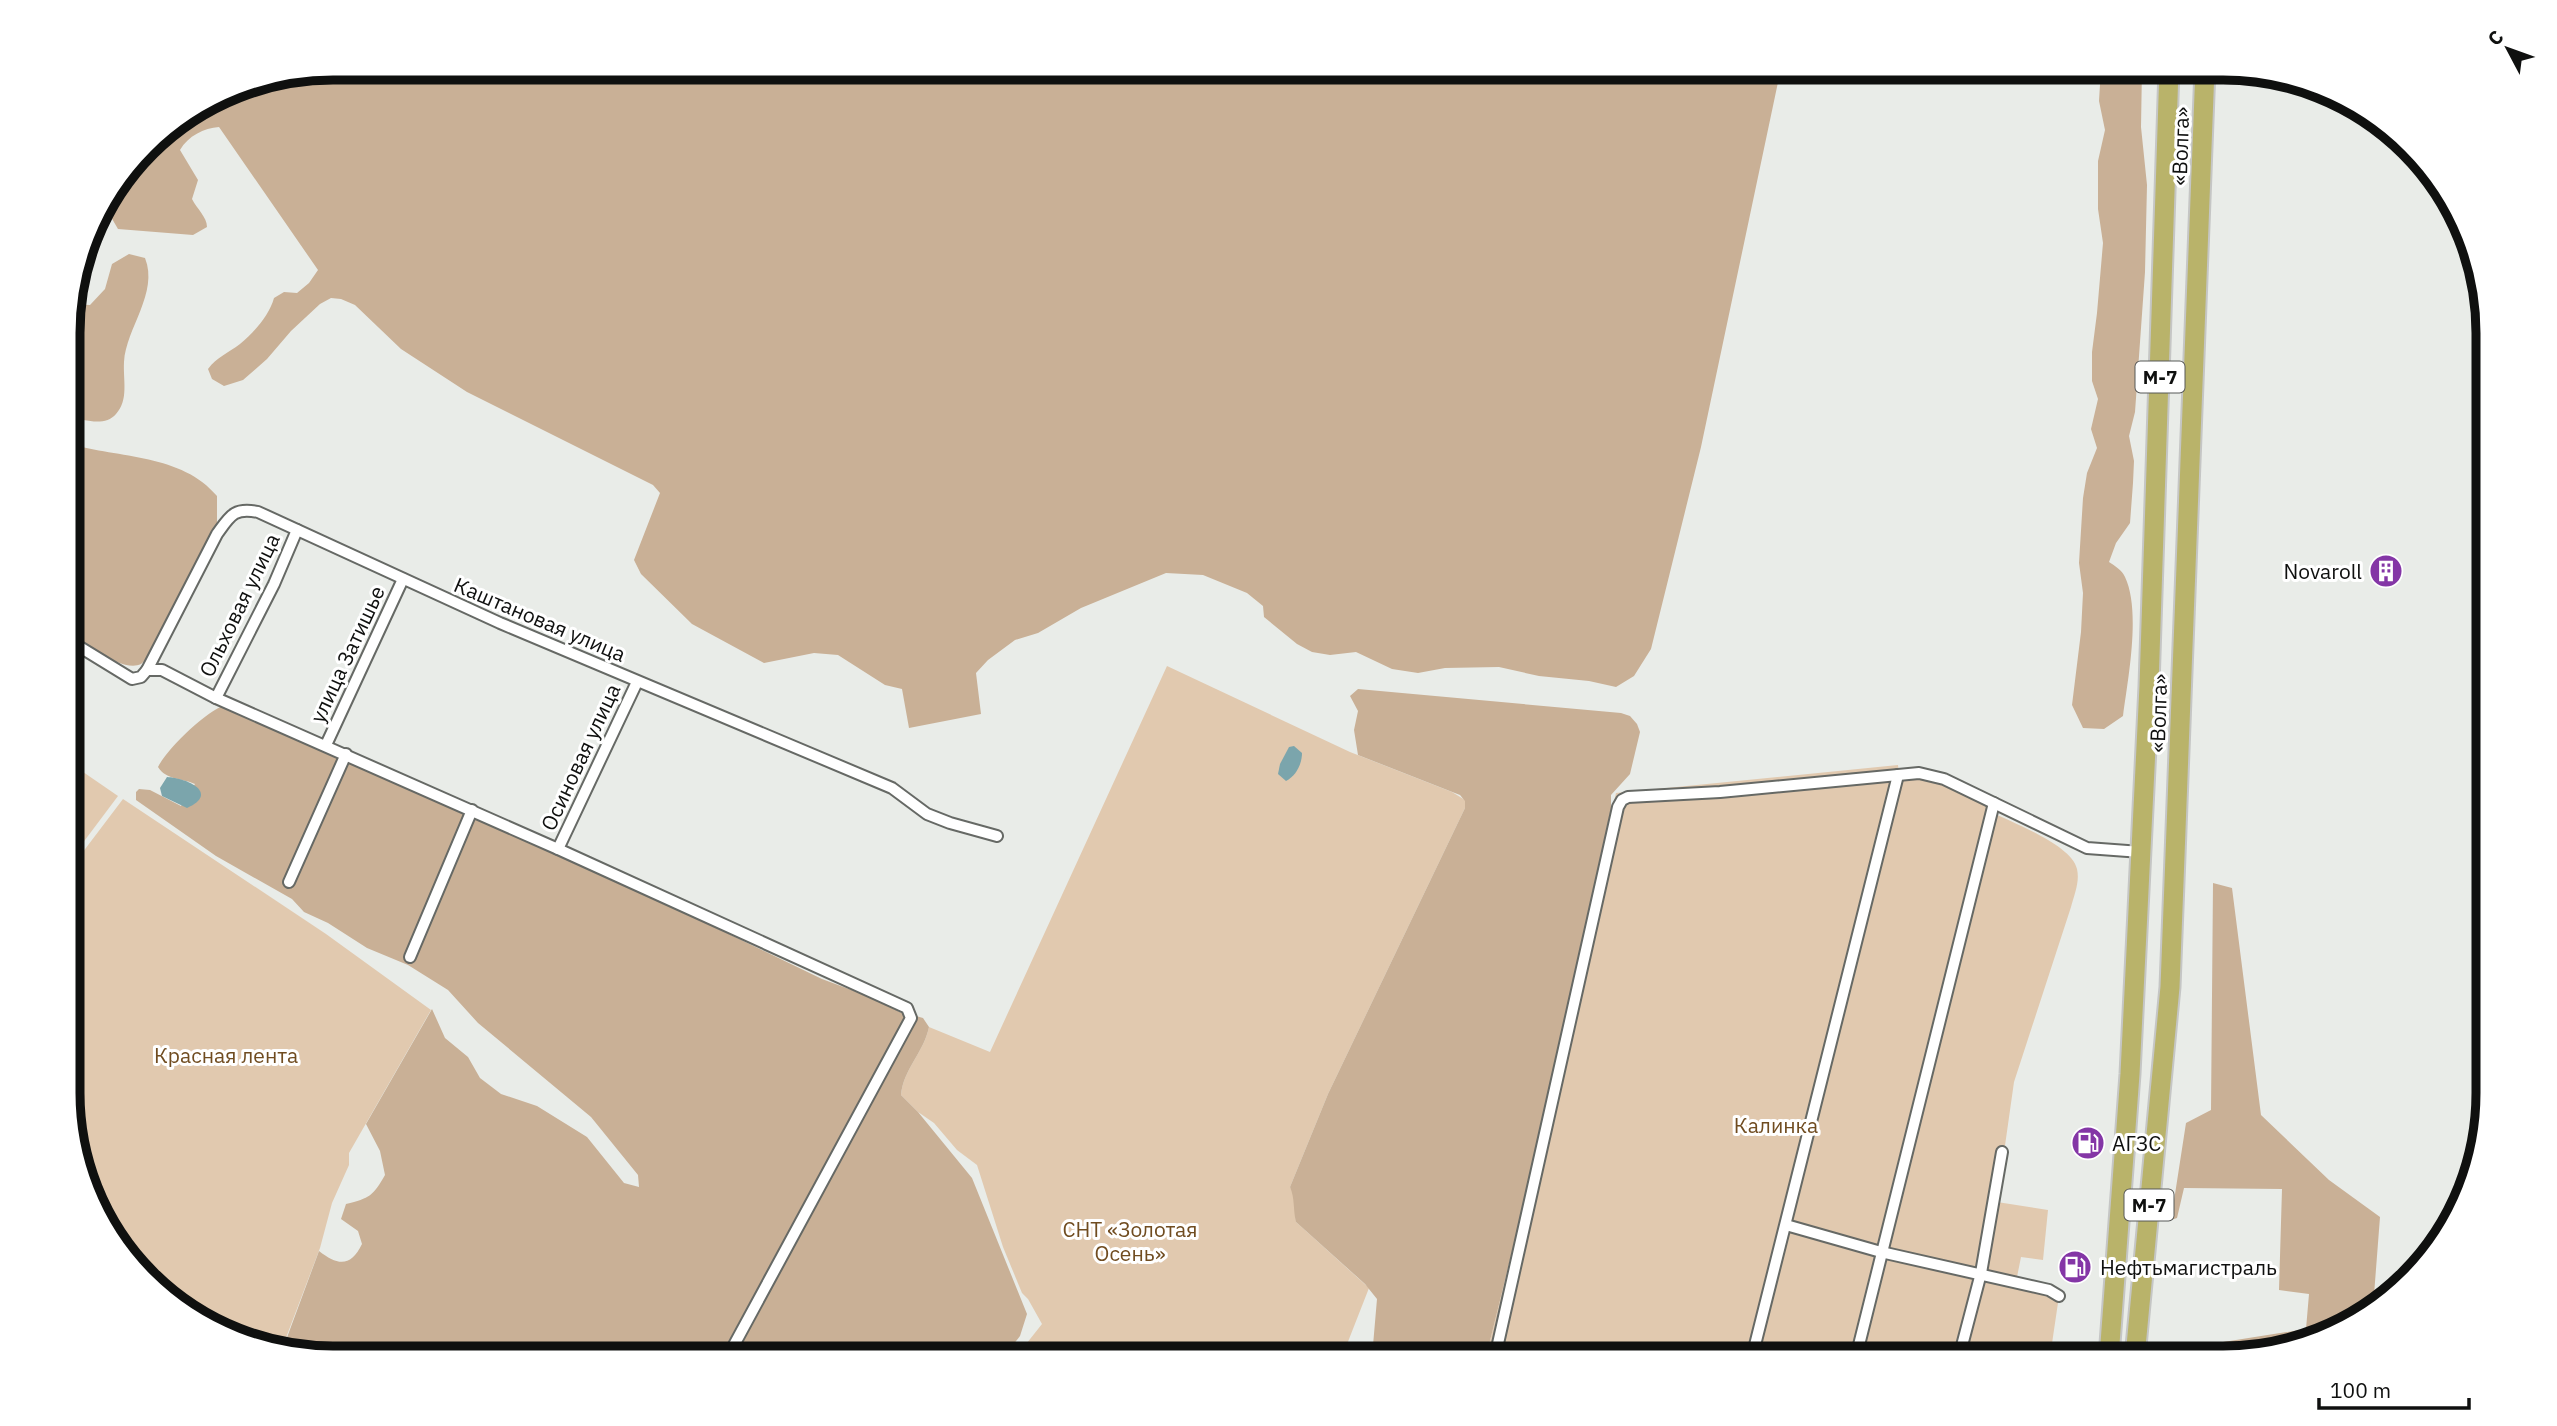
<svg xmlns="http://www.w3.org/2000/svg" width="2557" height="1426" font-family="'IBM Plex Sans',sans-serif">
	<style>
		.green { fill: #e1c9af }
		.forest { fill: #c9b096 }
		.water { fill: #7ba5ac }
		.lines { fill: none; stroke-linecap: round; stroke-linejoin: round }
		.street-casing { stroke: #666965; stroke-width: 14 }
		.highway-casing { stroke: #c5c6c5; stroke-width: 23 }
		.street { stroke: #fff; stroke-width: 10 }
		.highway { stroke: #b9b36a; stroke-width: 19 }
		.labels { text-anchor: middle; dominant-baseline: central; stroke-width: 6; stroke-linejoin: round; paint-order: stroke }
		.shield { fill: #fff; stroke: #575857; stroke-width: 2 }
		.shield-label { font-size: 19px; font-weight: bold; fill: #0f100f }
		.street-label { font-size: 21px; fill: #0f100f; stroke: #fff }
		.poi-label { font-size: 21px; fill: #0f100f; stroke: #fff; text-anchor: start }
		.park-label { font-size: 21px; fill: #704c20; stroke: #fff }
		.rim { fill: none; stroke: #0f100f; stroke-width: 9 }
	</style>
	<rect width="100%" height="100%" fill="#e9ece8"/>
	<g class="green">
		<path d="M1167,666L1350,752L1452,792L1465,800V808L1328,1094L1290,1187L1294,1194L1296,1222L1369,1288L1342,1357L1015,1358L1042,1324L1028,1299L1022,1293L1003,1247L977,1165L957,1150L934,1123L918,1112L901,1095C903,1070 924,1052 929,1027L990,1052Z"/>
		<polygon points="70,763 118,796 70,860"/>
		<path d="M1898,765L1899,774L1919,773L1994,803L1991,812C2013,823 2072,845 2077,869C2080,882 2074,895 2071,907L2014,1082L1997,1202L2048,1210L2043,1260L2021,1257L2016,1282L2059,1296L2050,1357H1486L1524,1203L1545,1101L1616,793Z"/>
		<polygon points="123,799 326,934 431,1010 349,1153 349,1165 332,1203 320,1248 281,1351 264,1349 201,1322 113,1240 70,1127 70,869"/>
	</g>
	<g class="forest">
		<path d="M334,68H1781L1701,447L1651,649L1634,676L1616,687L1589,681L1539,676L1499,667L1445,668L1418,673L1392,669L1356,652L1330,655L1312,652L1297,644L1264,617L1263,606L1247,593L1203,575L1166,573L1081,608L1038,633L1015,640L988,660L976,673L981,714L909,728L902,689L885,685L838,655L814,653L764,663L692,624L641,574L634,560L660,493L653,485L467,392L401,349L355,305L341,299L331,298L320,304L291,331L267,359L243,380L224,386L212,379L208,369C217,357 228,353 240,344C254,332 269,316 274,298L284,292L297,293L309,283L318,270L219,127C204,128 188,136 180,150L198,180L192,199C197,209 207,217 207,227L193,235L118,229L104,205L158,134L232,88Z"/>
		<path d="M2101,68H2142L2141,127L2147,185L2145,272L2135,412L2129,436L2134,461L2133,483L2130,523L2116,543L2109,562C2115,566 2122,570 2125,577C2141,611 2128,678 2123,716L2104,729L2083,728L2072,705L2081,632L2083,593L2079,563L2083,498L2087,473L2097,448L2091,429L2098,399L2092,381V352L2097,313L2103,243L2098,209V161L2105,130L2099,101Z"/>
		<path d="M129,254L145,258C159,293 126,328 124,362C123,380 129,400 116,414C105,427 85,420 70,417V304L90,305L105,289L112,264Z"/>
		<path d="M70,444C119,458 182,454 217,496V524L154,646C150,652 147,660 141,664C123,673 86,644 70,635Z"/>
		<path d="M1358,689L1621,713L1630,716L1637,724L1640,732L1630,774L1611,795V809L1524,1203L1486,1357H1372L1377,1299L1365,1284L1296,1222C1293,1210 1295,1198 1290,1187L1328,1094L1465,808V801L1460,795L1358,755L1354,730L1358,711L1350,696Z"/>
		<path d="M225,705L648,895L822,979L865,995L908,1016L724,1358H333L282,1351L319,1251C338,1266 351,1267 362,1244L358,1231L341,1219L346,1204C370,1198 373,1196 385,1175L380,1151L366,1124L432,1009L445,1038L468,1057L480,1078L501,1094L537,1106L587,1137L624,1183L639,1187L638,1175L591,1117L478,1023L448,990L408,965L367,948L328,923L304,912L292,899L216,856L136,800V792L139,789L150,790L181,806L195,784C182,778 166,780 158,767C167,749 206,711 225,705Z"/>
		<polygon points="2213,883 2232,888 2261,1115 2329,1180 2380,1217 2374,1295 2393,1294 2356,1322 2240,1357 2159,1357 2160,1352 2306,1329 2309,1294 2279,1290 2282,1189 2184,1188 2177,1218 2171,1220 2186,1123 2211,1110"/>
		<path d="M916,1016L923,1018L929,1027C924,1052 903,1070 901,1095L918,1112L972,1178L1027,1314L1020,1336L1003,1358H731Z"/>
	</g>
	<g class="water">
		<path d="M1294,746L1302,753C1302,764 1296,776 1286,781L1278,774L1280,764L1289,747Z"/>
		<path d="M167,777C187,778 220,793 187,808L162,796L160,788Z"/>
	</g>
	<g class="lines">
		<defs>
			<g id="street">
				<polyline points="70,641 132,679 141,677 147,670 162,670 216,698 558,849 907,1008 911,1018 727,1358"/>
				<path d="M147,670L217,534C230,516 234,507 258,512L500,623L892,788L927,814L950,823L997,836"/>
				<polyline points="216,698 274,584 297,530"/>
				<polyline points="326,745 403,579"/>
				<polyline points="558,849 637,682"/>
				<polyline points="289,882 346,754"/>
				<polyline points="410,957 472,810"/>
				<polyline points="1786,1225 1881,1252 2049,1290 2059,1296"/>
				<polyline points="1495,1357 1618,807 1622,800 1628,797 1720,792 1919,773 1944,779 2087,848 2141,852"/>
				<polyline points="1752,1357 1898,775"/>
				<polyline points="1856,1357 1994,803"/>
				<polyline points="1959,1357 1981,1273 2002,1152"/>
			</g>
			<g id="highway">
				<polyline points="2109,1357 2130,1074 2149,686 2169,68"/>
				<polyline points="2135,1357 2170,987 2205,68"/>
			</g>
		</defs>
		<use href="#street" class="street-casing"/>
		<use href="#highway" class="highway-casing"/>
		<use href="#street" class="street"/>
		<use href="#highway" class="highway"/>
	</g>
	<defs>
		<symbol id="building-disc" viewBox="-11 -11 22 22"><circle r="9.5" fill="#8436a6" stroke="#fff"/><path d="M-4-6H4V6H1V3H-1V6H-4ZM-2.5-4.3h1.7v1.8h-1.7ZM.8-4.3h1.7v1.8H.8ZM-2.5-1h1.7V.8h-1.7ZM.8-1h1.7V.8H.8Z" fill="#fff"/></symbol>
		<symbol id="fuel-disc" viewBox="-11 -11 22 22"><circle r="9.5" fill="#8436a6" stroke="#fff"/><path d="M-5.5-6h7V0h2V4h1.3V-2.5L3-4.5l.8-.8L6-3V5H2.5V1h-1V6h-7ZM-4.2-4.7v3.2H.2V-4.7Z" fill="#fff"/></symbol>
	</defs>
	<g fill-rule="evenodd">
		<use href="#building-disc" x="2367" y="552" width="38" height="38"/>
		<use href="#fuel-disc" x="2069" y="1124" width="38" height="38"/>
		<use href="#fuel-disc" x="2056" y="1248" width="38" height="38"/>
	</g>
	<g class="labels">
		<g class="shield">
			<rect x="2135.5" y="361.5" width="49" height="31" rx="5"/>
			<rect x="2124.5" y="1189.5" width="49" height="31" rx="5"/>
		</g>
		<g class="shield-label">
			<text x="2160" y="377">М-7</text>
			<text x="2149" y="1205">М-7</text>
		</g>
		<g class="street-label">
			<text transform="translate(2180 146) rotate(-88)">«Волга»</text>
			<text transform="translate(239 605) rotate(-64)">Ольховая улица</text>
			<text transform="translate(540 619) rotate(23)">Каштановая улица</text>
			<text transform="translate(347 654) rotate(-65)">улица Затишье</text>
			<text transform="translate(2158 713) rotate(-88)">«Волга»</text>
			<text transform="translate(580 757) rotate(-65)">Осиновая улица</text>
		</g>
		<g class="poi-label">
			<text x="2362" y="571" text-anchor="end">Novaroll</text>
			<text x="2112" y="1143">АГЗС</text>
			<text x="2100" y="1267">Нефтьмагистраль</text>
		</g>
		<g class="park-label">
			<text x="226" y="1055">Красная лента</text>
			<text x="1776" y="1125">Калинка</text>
			<text x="1130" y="1229">СНТ «Золотая<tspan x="1130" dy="24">Осень»</tspan></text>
		</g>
	</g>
	<path d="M0 0H2557V1426H0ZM333 80H2223A253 253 0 0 1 2476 333V1093A253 253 0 0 1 2223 1346H333A253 253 0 0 1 80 1093V333A253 253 0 0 1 333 80Z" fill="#fff" fill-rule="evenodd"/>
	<path class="rim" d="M333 80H2223A253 253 0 0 1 2476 333V1093A253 253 0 0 1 2223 1346H333A253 253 0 0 1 80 1093V333A253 253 0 0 1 333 80Z"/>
	<g transform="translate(2508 49) rotate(311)" stroke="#ffffff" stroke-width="5" paint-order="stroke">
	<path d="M0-5L12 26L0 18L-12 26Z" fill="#0f100f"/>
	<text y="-10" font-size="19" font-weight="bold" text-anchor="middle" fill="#0f100f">С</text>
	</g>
	<path d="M2319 1398v10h150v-10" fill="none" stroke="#0f100f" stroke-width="3.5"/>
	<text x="2330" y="1398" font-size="21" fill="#0f100f" stroke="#ffffff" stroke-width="5" paint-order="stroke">100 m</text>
</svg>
